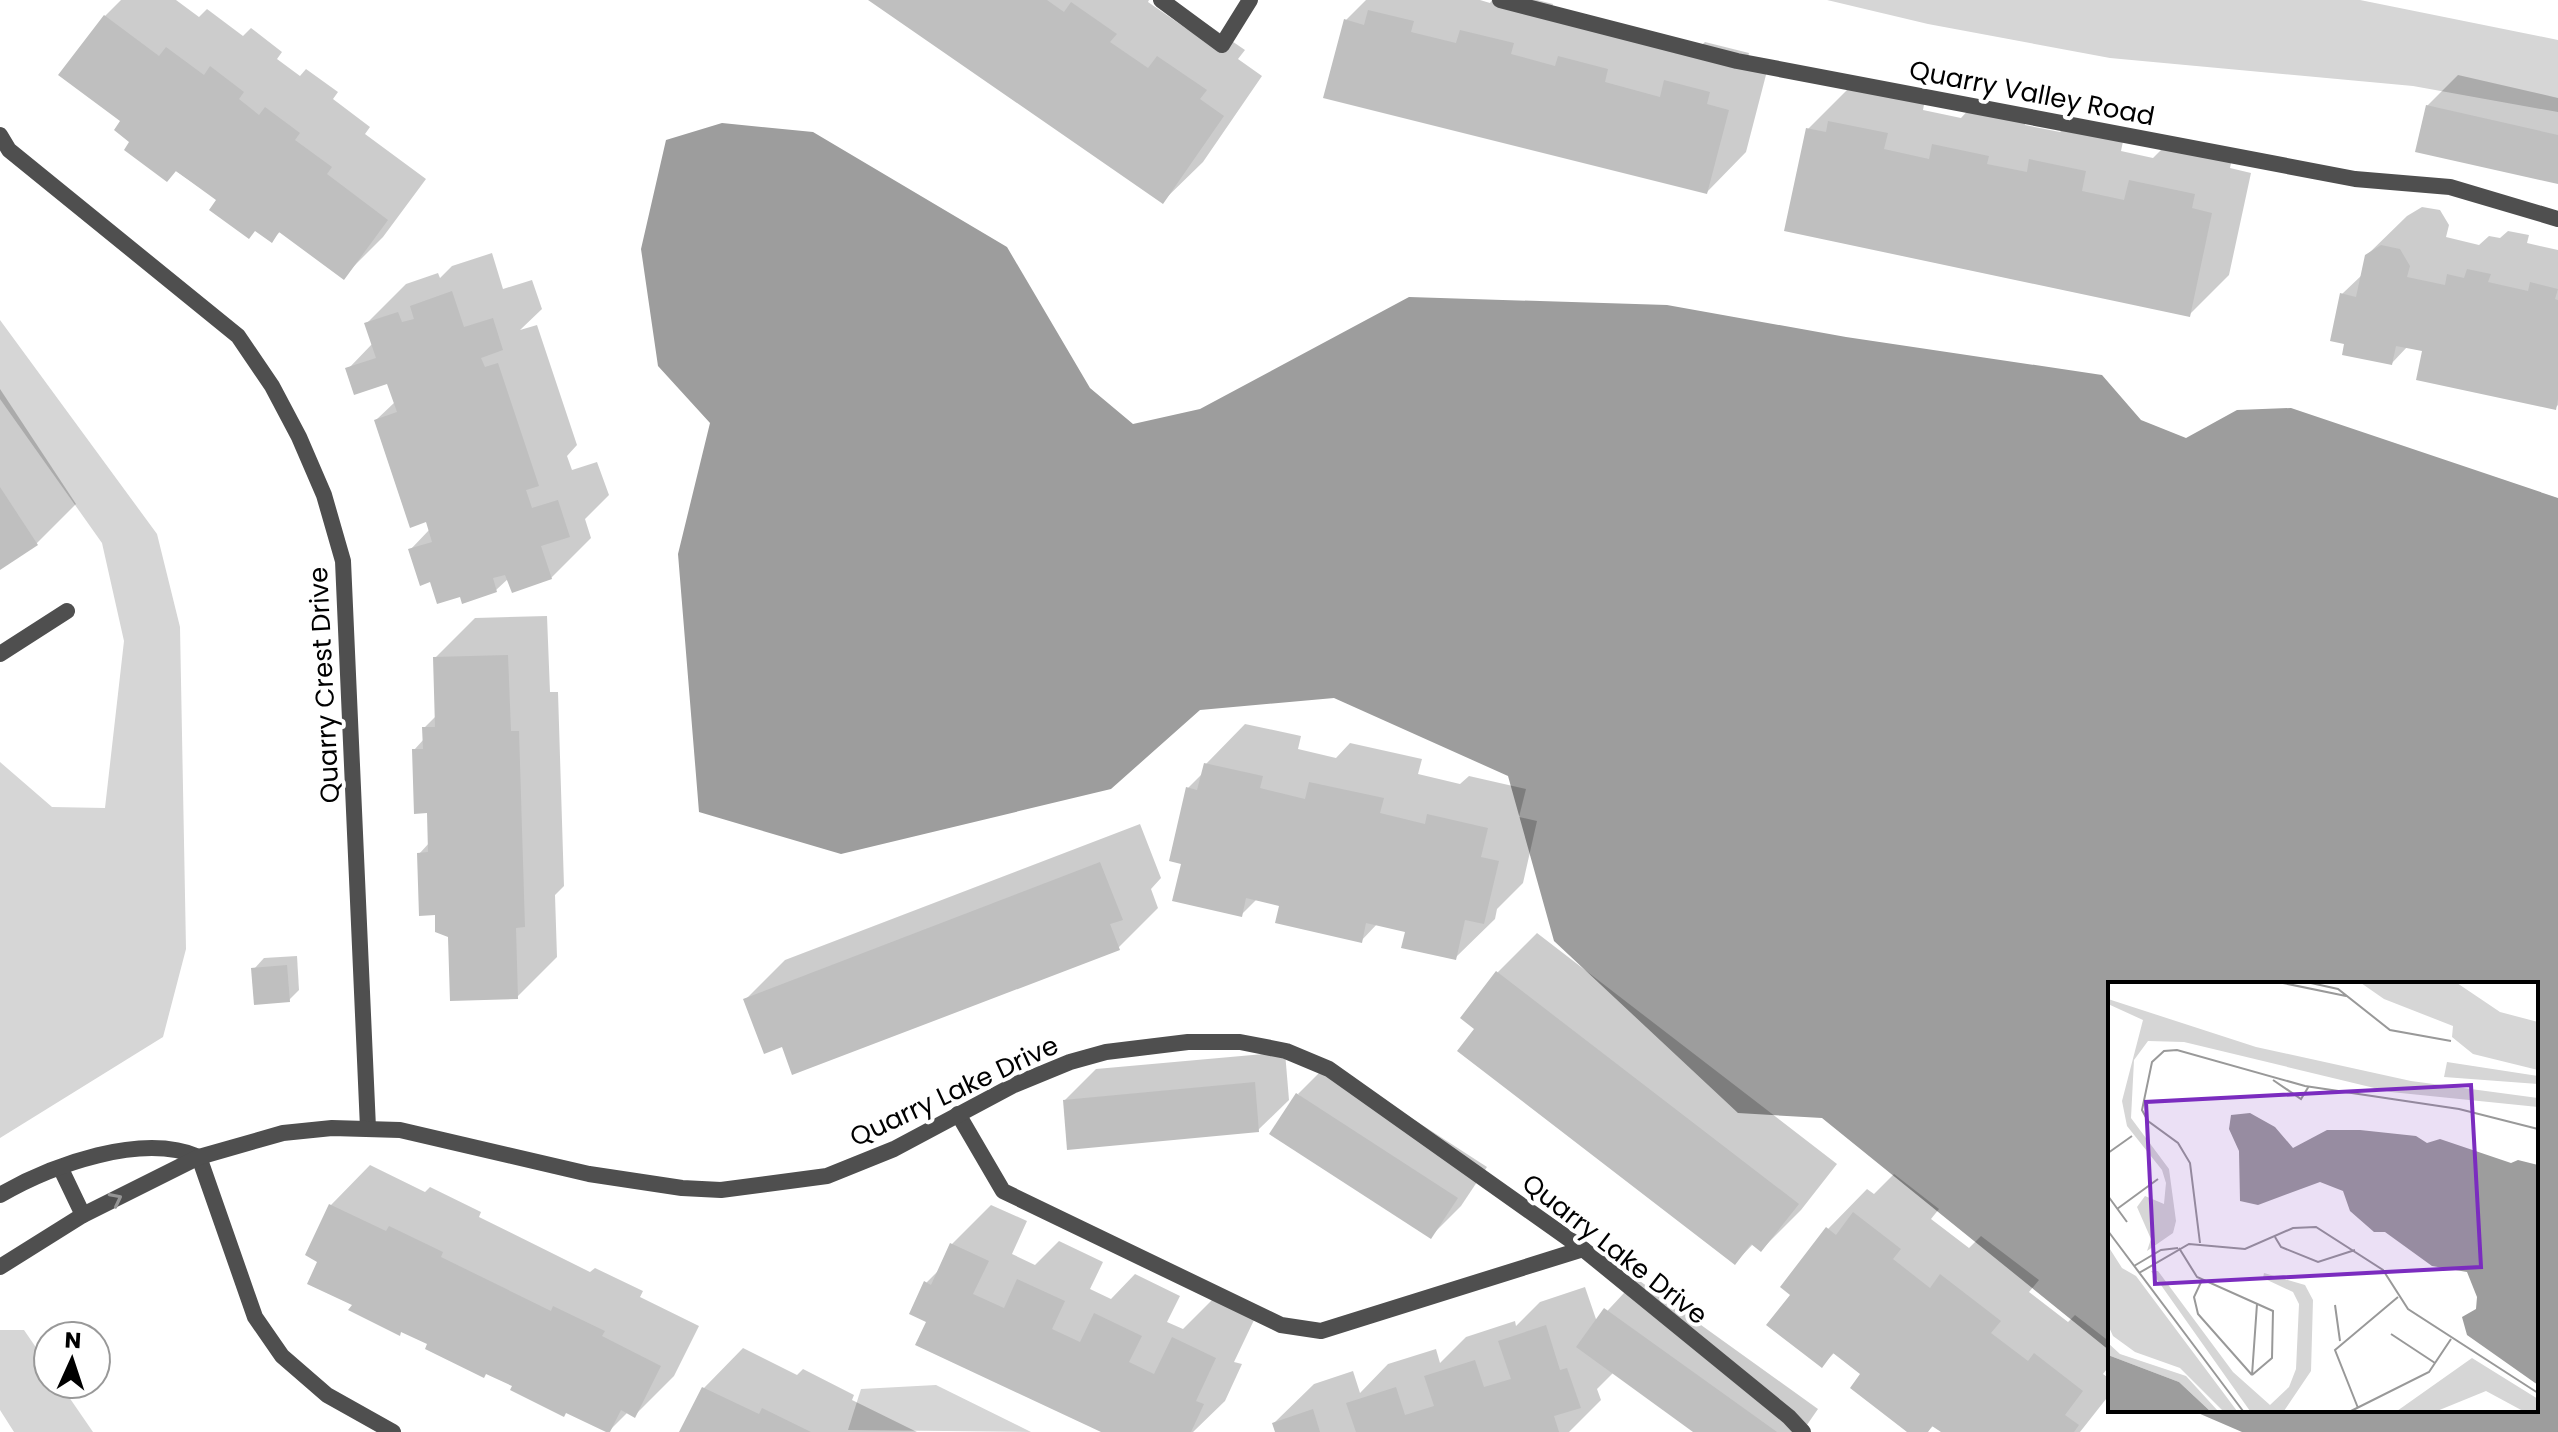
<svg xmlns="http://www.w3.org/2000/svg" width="2558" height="1432" font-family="Poppins,sans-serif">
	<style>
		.green { fill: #d6d6d6 }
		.water { fill: #9d9d9d }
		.shadow { fill: #0003 }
		.building { fill: #bfbfbf }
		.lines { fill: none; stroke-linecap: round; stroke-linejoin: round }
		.service { stroke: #4f4f4f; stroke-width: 16 }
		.minor { stroke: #4f4f4f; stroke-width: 16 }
		.oneway { stroke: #959595 }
		.labels { text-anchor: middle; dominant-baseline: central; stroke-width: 8; stroke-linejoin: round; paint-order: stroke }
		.street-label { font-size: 26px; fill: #000; stroke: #fff }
		.inset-road { fill: none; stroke: #999; stroke-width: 2 }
		.view { fill: #7b2cbf; fill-opacity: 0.15; stroke: #7b2cbf; stroke-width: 4 }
		.inset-edge { fill: none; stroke: #000; stroke-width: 4 }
	</style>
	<rect width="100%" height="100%" fill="#fff"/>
	<g class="green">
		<polygon points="1827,0 2360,0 2558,40 2558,112 2413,86 2110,58 1928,24"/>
		<polygon points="0,320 157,534 180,627 186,949 163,1037 0,1138 0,762 52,807 105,808 124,641 102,543 0,399"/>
		<polygon points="0,1330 24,1330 48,1365 48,1384 60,1384 93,1432 14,1432 0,1410"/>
		<polygon points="936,1385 1031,1432 848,1430 861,1389"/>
	</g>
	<polygon class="water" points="722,123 813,132 1007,247 1090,388 1133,424 1200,409 1409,297 1667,305 1846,337 2102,375 2141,420 2186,438 2237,410 2291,408 2558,498 2558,1432 2242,1432 2191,1410 2536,1410 2536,984 2110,984 2110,1351 1822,1118 1738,1113 1554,941 1508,776 1334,698 1200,710 1111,789 841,854 699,812 678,554 710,423 658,366 641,249 666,140"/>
	<g class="shadow">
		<polygon points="121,0 176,0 199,17 207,9 243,36 251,28 282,52 277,59 300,76 306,69 338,92 333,99 370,127 365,134 426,179 383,237 343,277 281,231 271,240 218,200 132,141 123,120 105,16"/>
		<polygon points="872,0 1149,0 1148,2 1187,29 1198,18 1245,50 1238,59 1262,76 1203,162 1163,201"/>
		<polygon points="1366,0 1480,0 1490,3 1492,0 1537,0 1553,4 1550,15 1691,55 1705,42 1749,53 1746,65 1767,71 1746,152 1707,192 1346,20"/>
		<polygon points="2458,75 2558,98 2558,182 2427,106"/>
		<polygon points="1847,90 1926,94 1923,110 1961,118 1973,105 2027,116 2025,125 2060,132 2071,121 2125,132 2121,151 2153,158 2170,141 2233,154 2230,168 2251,173 2229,275 2189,315 1808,129"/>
		<polygon points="2422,207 2440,210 2449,225 2446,237 2479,245 2489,236 2500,238 2508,231 2529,235 2527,243 2558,250 2558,405 2555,408 2425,349 2408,346 2392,363 2346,342 2342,294 2363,274 2366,256 2407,216"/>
		<polygon points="492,253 503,289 532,280 542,309 520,330 537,325 577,445 567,456 572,470 597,462 609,495 585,519 591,538 551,578 509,578 496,590 461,594 431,579 410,550 430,529 376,420 395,402 388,381 348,369 373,343 366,324 406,284 438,273 440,278 452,266"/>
		<polygon points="0,389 76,504 37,543 0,568"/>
		<polygon points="547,616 550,692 558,692 564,886 555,895 557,957 517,997 450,935 437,913 419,854 430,842 429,811 414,750 424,739 424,728 437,715 435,658 475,618"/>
		<polygon points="1245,724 1301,736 1298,749 1336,758 1350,743 1422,759 1418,774 1460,784 1469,776 1526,789 1519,817 1537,821 1523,883 1497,909 1495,919 1455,958 1407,930 1378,923 1361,941 1281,905 1257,899 1241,915 1184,863 1188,788 1204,772 1206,764"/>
		<polygon points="1140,824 1161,878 1151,889 1158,908 1118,948 783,1045 746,999 785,960"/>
		<polygon points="1537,933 1837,1164 1801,1210 1761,1250 1753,1244 1735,1263 1463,1017 1498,972"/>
		<polygon points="297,956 299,990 289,1000 254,969 264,958"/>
		<polygon points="1285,1052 1289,1100 1258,1130 1065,1100 1096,1069"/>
		<polygon points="1328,1064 1487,1167 1461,1206 1431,1236 1298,1094"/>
		<polygon points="370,1165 425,1192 430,1187 481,1212 479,1217 590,1272 595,1268 643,1291 640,1297 699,1326 674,1376 635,1415 628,1412 609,1431 354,1304 320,1261 307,1254 331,1205"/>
		<polygon points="1894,1174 1939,1209 1931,1219 1969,1248 1981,1236 2039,1280 2029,1292 2068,1322 2075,1315 2110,1342 2110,1365 2103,1374 2110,1379 2110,1394 2080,1432 1944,1432 1934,1425 1927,1432 1910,1432 1863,1374 1835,1352 1822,1365 1793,1295 1828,1229 1867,1189 1874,1194"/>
		<polygon points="991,1205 1027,1221 1012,1254 1035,1265 1059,1241 1103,1262 1090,1289 1111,1299 1135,1274 1180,1296 1167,1322 1183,1329 1213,1299 1255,1318 1234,1362 1242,1364 1225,1401 1193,1432 1105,1432 928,1321 926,1283 941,1268 952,1244"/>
		<polygon points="1637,1279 1818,1409 1802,1432 1697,1432 1614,1372 1597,1389 1601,1400 1569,1432 1277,1432 1274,1423 1314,1384 1353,1371 1360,1393 1388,1364 1436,1349 1440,1363 1466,1337 1515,1321 1516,1326 1540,1302 1585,1287 1597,1322"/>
		<polygon points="743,1348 797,1375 803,1369 854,1395 852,1400 917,1432 682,1432 704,1388"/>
	</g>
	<g class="building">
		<polygon points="868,0 1047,0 1064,12 1071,2 1117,34 1110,42 1148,68 1157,56 1207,90 1200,99 1224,116 1163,204"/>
		<polygon points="1368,10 1414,21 1411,32 1456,43 1460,30 1514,43 1511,54 1555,66 1558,56 1608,69 1605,82 1660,97 1664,80 1710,92 1707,104 1729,110 1707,194 1323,98 1344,19 1364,25"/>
		<polygon points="104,15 159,56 166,47 204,75 210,66 244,92 239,99 259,115 265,107 300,133 295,140 332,167 327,174 388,220 344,280 279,232 272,243 255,231 249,239 209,210 216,200 176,171 167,182 124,150 129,142 114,130 120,121 58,75"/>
		<polygon points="2426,105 2558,135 2558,184 2415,152"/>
		<polygon points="1828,121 1888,133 1884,149 1929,159 1932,144 1989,156 1987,164 2027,172 2029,159 2086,171 2082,191 2124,200 2129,180 2195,194 2192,208 2212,213 2190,317 1784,231 1806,128 1826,132"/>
		<polygon points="2381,245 2400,249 2410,266 2407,277 2445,285 2447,274 2464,278 2467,269 2491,274 2488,282 2528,291 2530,282 2558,289 2555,299 2558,300 2558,399 2556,410 2416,380 2422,351 2396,346 2392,365 2342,355 2344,344 2330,341 2340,293 2356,297 2365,255"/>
		<polygon points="452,291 464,327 493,318 503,350 481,358 485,367 498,363 539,486 526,490 532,508 558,500 570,537 541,546 552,579 512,593 505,575 493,578 497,592 462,604 460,597 437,604 430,582 420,586 408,549 432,542 426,522 410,528 374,420 397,412 387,384 354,395 345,368 376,358 364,323 398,312 402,322 414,319 410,306"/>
		<polygon points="0,487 38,545 0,570"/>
		<polygon points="508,655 511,731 519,731 525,927 516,928 518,999 450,1001 448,937 435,932 435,915 419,916 417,853 428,852 427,813 414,814 412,749 423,749 422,727 435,727 433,657"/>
		<polygon points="1204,763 1263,776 1260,788 1305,799 1309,782 1384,798 1380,813 1425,824 1427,814 1488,828 1481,857 1499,861 1484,924 1465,920 1456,960 1401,948 1405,932 1366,923 1362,943 1275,923 1279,906 1246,898 1242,917 1172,901 1181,864 1169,861 1186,787 1197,790"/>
		<polygon points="1100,862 1123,920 1110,924 1120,950 792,1075 782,1047 764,1054 743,999"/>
		<polygon points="287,965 290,1002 254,1005 251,968"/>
		<polygon points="1496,971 1799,1204 1761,1252 1751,1244 1735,1265 1457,1051 1474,1029 1460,1018"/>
		<polygon points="1255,1082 1259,1132 1067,1150 1063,1100"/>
		<polygon points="1296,1093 1458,1198 1431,1239 1269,1134"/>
		<polygon points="329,1204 386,1231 389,1226 443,1252 441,1257 551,1311 553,1306 605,1331 602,1336 661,1366 635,1418 621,1410 610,1432 606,1432 566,1413 564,1417 510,1390 512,1386 486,1374 484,1378 425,1349 427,1344 401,1332 400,1336 348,1310 352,1305 307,1284 317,1262 305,1255"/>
		<polygon points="1853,1212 1901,1249 1893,1259 1930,1288 1940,1274 2001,1321 1991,1333 2028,1361 2034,1353 2083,1391 2065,1415 2079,1425 2074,1432 1941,1432 1932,1426 1928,1432 1907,1432 1850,1388 1860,1374 1833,1353 1822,1368 1766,1325 1790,1295 1780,1287 1826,1227 1836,1235"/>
		<polygon points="950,1243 989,1261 973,1294 1004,1308 1017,1279 1065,1301 1052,1329 1080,1342 1094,1313 1142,1336 1129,1362 1154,1374 1172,1337 1216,1358 1196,1401 1204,1404 1191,1432 1101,1432 915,1345 926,1322 909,1314 924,1281 931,1285"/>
		<polygon points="1604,1308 1777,1432 1693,1432 1576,1347"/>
		<polygon points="1546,1325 1560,1370 1567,1368 1581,1408 1554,1416 1559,1432 1356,1432 1346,1403 1396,1387 1405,1415 1434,1406 1424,1376 1475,1360 1484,1387 1511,1379 1498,1341"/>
		<polygon points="702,1387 759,1414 762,1408 811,1432 679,1432"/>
		<polygon points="1313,1409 1320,1432 1275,1432 1272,1423"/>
	</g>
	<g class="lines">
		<g class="service">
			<polyline points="1161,0 1222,45 1250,0"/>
			<polyline points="0,654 67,611"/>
			<polyline points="958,1114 1003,1191 1281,1325 1321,1331 1583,1249"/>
			<polyline points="61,1169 83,1215"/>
		</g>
		<g class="minor">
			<polyline points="1500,0 1737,61 2355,179 2450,187 2558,219"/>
			<polyline points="0,135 9,150 238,336 272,386 299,437 324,495 343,561 368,1128"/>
			<polyline points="199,1157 255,1317 282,1356 327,1395 393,1432"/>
			<path d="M0,1195C52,1165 142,1132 199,1157"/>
			<polyline points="0,1267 83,1215 199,1157 283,1133 332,1128 400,1130 589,1174 682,1188 721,1190 827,1176 894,1149 1014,1085 1070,1062 1106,1052 1188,1042 1240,1042 1286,1051 1329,1069 1583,1249 1789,1417 1803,1432"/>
		</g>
	</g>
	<defs><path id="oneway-chevron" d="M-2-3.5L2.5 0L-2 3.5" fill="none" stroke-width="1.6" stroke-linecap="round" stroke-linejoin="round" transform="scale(2)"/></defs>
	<use class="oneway" href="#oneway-chevron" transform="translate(116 1199) rotate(-27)"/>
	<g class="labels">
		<g class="street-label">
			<text transform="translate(2032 93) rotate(11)">Quarry Valley Road</text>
			<text transform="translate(324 685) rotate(-93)">Quarry Crest Drive</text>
			<text transform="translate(954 1091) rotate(-25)">Quarry Lake Drive</text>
			<text transform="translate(1615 1249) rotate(38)">Quarry Lake Drive</text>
		</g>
	</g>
	<g transform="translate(2108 982)">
		<rect width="430" height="430" fill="#fff"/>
		<path d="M253,1H349L392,30L430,40V88L365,72L344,55L345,44L276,17ZM0,17L148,65L303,99L430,116V125L283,110L76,60L40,59L26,78L23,136L61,187L68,239L65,251L39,269L43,257L29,225L37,214L56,222L58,201L54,188L19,144L14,119L35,38L0,22ZM339,80L430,94V102L336,95ZM0,264L14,286L28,294L129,429H115L72,386L27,370L5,354L0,343ZM43,289H50L125,390L162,423L181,405L188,387L191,322L185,310L155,296L156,291L197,303L205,318L203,389L176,429H142ZM0,361L12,372L78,394L110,429H102L71,400L0,373ZM364,376L430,417V429H415L378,409L329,429H289Z" fill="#d6d6d6"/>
		<path d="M142,131L167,145L185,166L219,148H252L308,154L319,161L332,157L403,181L410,178L430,183V403L359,353L354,335L368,327L369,315L359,290L324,284L277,250H266L242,229L235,209L212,200L150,223L132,219L131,169L121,147L123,133ZM0,373L71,400L102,429H0Z" fill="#9d9d9d"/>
		<path class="inset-road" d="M175,1L238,14M203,1L230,7L282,48L343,59M165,98L193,117L201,104M0,171L24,154M0,214L19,240M9,227L50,197M0,249L135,429M167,255L173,265L210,280L247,268M92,261L82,181L70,161L40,139L34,128L44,80L56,69L69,68L197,104L351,127L430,147M71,266L89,295L165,329L164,376L144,393M26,284L53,268L70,266M31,291L81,262L137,267L185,246L208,245L275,288L300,327L430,411M94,298L86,315L90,332L144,393M227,323L232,359M283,352L327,381M144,393L149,322M250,426L227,368L290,315M243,429L321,390L343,357"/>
		<path class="view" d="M363,103L373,285L47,302L38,120Z"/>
		<rect width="430" height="430" class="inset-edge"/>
	</g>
	<g transform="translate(72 1360) rotate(3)"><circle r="38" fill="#ffffff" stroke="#999999" stroke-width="2"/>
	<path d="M0-6L14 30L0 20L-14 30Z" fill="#000000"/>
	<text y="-12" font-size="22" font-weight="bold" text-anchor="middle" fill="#000000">N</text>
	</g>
</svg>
